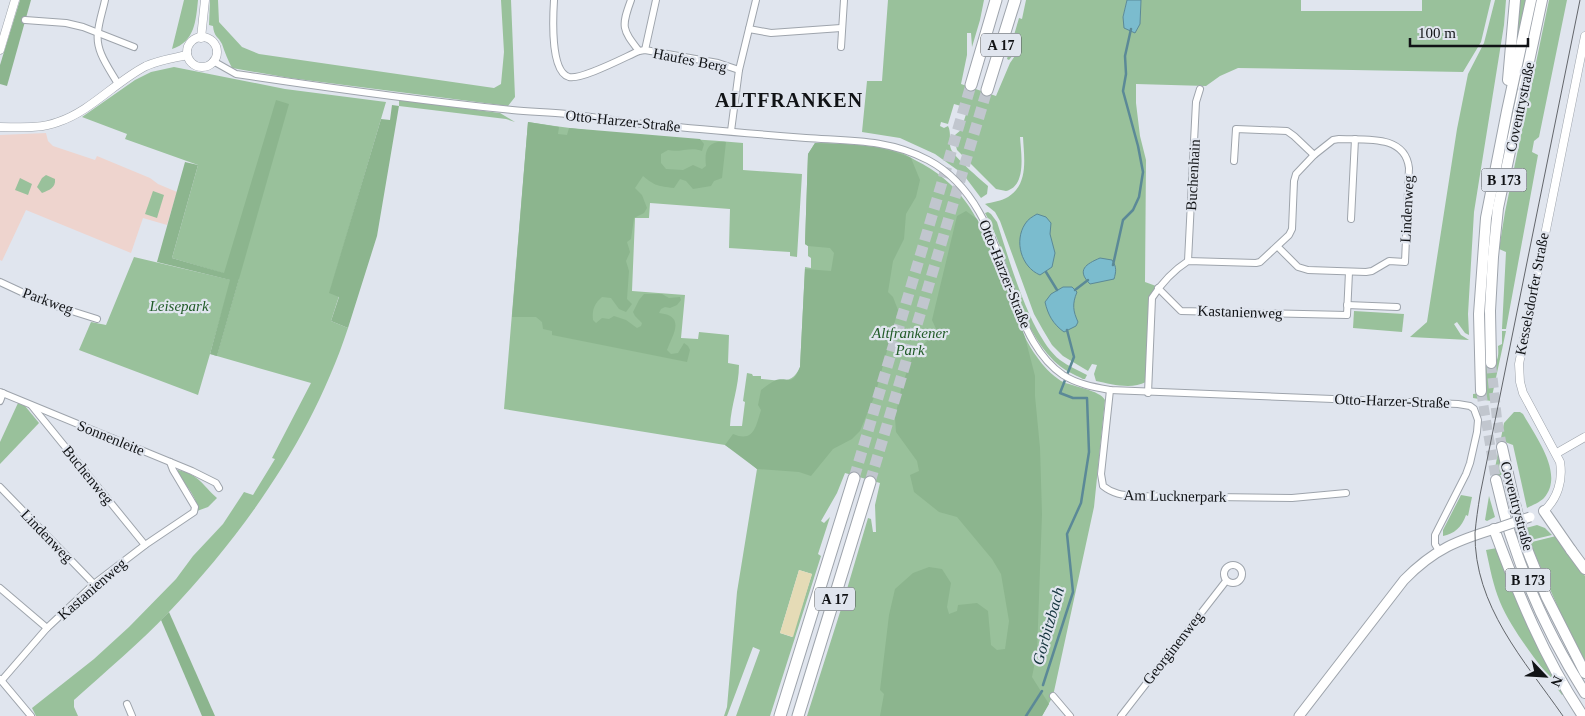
<svg xmlns="http://www.w3.org/2000/svg" width="1585" height="716" font-family="Georgia,serif">
	<style>
		.education { fill: #eed4ce }
		.green { fill: #99c19b; fill-rule: evenodd }
		.forest { fill: #8cb58e }
		.sand { fill: #e5dbb6 }
		.water { fill: #7bbcce; stroke: #5b8997 }
		.lines { fill: none; stroke-linecap: round; stroke-linejoin: round }
		.stream { stroke: #5b8997; stroke-width: 2.5 }
		.trunk-tunnel { stroke: #c1c6ce; stroke-width: 10; stroke-dasharray: 10 5; stroke-linecap: butt }
		.motorway-tunnel { stroke: #c1c6ce; stroke-width: 11; stroke-dasharray: 11 5.5; stroke-linecap: butt }
		.minor-casing { stroke: #9ea4ac; stroke-width: 8 }
		.tertiary-casing { stroke: #9ea4ac; stroke-width: 9 }
		.secondary-casing { stroke: #9ea4ac; stroke-width: 11 }
		.primary-casing { stroke: #9ea4ac; stroke-width: 12 }
		.trunk-casing { stroke: #9ea4ac; stroke-width: 12 }
		.motorway-casing { stroke: #9ea4ac; stroke-width: 13 }
		.minor { stroke: #fff; stroke-width: 6 }
		.tertiary { stroke: #fff; stroke-width: 8 }
		.secondary { stroke: #fff; stroke-width: 9 }
		.primary { stroke: #fff; stroke-width: 10 }
		.trunk { stroke: #fff; stroke-width: 10 }
		.motorway { stroke: #fff; stroke-width: 11 }
		.tram { stroke: #62656a; stroke-width: 1 }
		.secondary-bridge-casing { stroke: #9ea4ac; stroke-width: 11; stroke-linecap: butt }
		.secondary-bridge { stroke: #fff; stroke-width: 9 }
		.labels { text-anchor: middle; dominant-baseline: central; stroke-width: 4.5; stroke-linejoin: round; paint-order: stroke }
		.shield { fill: #e0e5ee; stroke: #4f5257; stroke-width: 1 }
		.shield-label { font-size: 14px; font-weight: bold; fill: #111316 }
		.street-label { font-size: 15px; fill: #111316; stroke: #e0e5ee }
		.park-label { font-size: 15px; font-style: italic; fill: #215b28; stroke: #e0e5ee }
		.water-label { font-size: 16px; font-style: italic; fill: #14343d; stroke: #e0e5ee }
		.district-label { font-size: 20px; font-weight: bold; letter-spacing: 1px; fill: #111316; stroke: #e0e5ee }
	</style>
	<rect width="100%" height="100%" fill="#e0e5ee"/>
	<polygon class="education" points="46,133 48,141 53,146 95,160 97,156 150,178 158,184 177,192 167,225 143,218 131,253 26,210 2,261 0,260 0,135"/>
	<g class="green">
		<path d="M184,0H198C196,20 195,42 172,49Z"/>
		<path d="M210,0H218L219,22L242,47L259,54L494,88L501,84L504,52L501,0H511L515,97L508,106L290,78L232,68C228,60 225,53 222,44C218,36 214,37 213,26L209,25Z"/>
		<path d="M888,0H984L980,20L972,47L971,33H967V55L961,84L996,96L1010,63L1019,50L1018,49L1009,60L1007,59L1019,18L1022,19L1026,0H1127L1123,17L1140,23L1141,0H1301V11H1422V0H1491L1481,42L1463,72L1238,68L1220,76L1206,86L1136,84V103L1140,136L1146,160L1145,282L1156,286L1150,298L1146,382C1131,390 1111,384 1096,381L1094,374L1097,365L1092,364L1088,371L1063,356L1052,345L1043,330L1034,314L1000,221L995,212L985,204C992,202 1002,201 1008,197C1029,184 1024,158 1023,137H1020C1021,153 1027,186 1006,191L996,189L957,150L954,138L955,135L961,130L968,108L954,104L948,124L941,122L940,126L944,128L948,126C952,134 948,141 951,149C954,157 980,179 988,186L987,194L981,198L963,174L935,154L900,138L862,132L867,81H882Z"/>
		<polygon points="1495,0 1506,0 1504,25 1474,212 1468,314 1469,335 1465,333 1457,322 1454,324 1461,335 1469,340 1410,337 1427,322 1457,129 1468,74 1484,43"/>
		<polygon points="1518,0 1526,0 1515,56"/>
		<polygon points="1535,0 1538,0 1486,309 1485,356 1482,356 1488,238 1496,187"/>
		<polygon points="1549,0 1567,0 1539,137 1534,141 1532,152 1538,155 1506,329 1502,329 1506,252 1499,249 1505,212"/>
		<path d="M174,67L285,89L386,102L330,292L339,296L331,321L348,328C313,435 246,531 169,612C140,643 106,671 74,700V707L78,716H36L32,708L94,659L129,627L176,579L193,556L223,524L244,492L253,495L275,459L272,458L311,383L210,354L198,395L79,350L91,322L106,325L134,257L231,280L210,354L217,355L239,278L172,258L198,165L125,139L127,134L82,117L135,80L151,72Z"/>
		<polygon points="399,100 500,113 515,122 506,119 399,106"/>
		<path d="M528,122C599,134 672,137 743,143V170L802,174L797,257L790,256V252L729,248L730,209L650,203L649,218H635L632,291L685,295L681,338L698,339L699,332L729,335L728,363L739,365C739,387 731,405 730,426H742L745,402L743,401L747,373L752,374L753,376H761V379C779,380 792,386 800,367L805,267L811,268V258L808,256V246L805,244L808,154L815,143C841,144 868,144 894,150C901,152 908,156 915,160C966,185 982,224 1000,274C1011,302 1019,333 1037,357C1043,366 1052,375 1061,381C1073,387 1100,390 1105,400L1094,507L1053,696L1042,716H807L842,606L868,518L871,519L873,532H876L875,505L880,483L845,473L837,493L821,521L824,523L830,517L818,554L821,556L770,716H736L760,650L753,647L727,716H724L727,707L737,592L757,469L742,456L725,445L504,409ZM799,570L812,574L792,637L780,633Z"/>
		<path d="M46,175L55,179C56,188 49,190 42,193L37,187L42,178Z"/>
		<polygon points="20,178 32,184 28,195 15,190"/>
		<polygon points="153,191 164,195 157,218 145,214"/>
		<path d="M988,212L991,214L997,222C1009,259 1030,336 1060,360C1068,366 1078,370 1087,375L1085,379H1083C1073,374 1062,369 1054,361C1015,323 1011,258 985,213Z"/>
		<polygon points="1354,311 1404,314 1402,332 1353,328"/>
		<path d="M1502,331H1506L1491,401L1473,398V394L1482,393L1486,388V367C1498,364 1499,358 1498,346L1502,344Z"/>
		<polygon points="18,403 25,406 39,423 0,464 0,442"/>
		<path d="M1514,412H1520L1523,414C1535,436 1565,474 1544,498C1540,502 1533,505 1527,508L1513,445L1505,442L1499,448L1504,423Z"/>
		<polygon points="1498,453 1503,474 1497,477 1492,483"/>
		<path d="M178,470C200,475 202,485 217,498L208,507L197,511C199,498 184,484 177,473Z"/>
		<path d="M1461,495L1472,497L1468,516L1466,515C1462,527 1454,534 1443,536V530Z"/>
		<polygon points="1489,496 1495,517 1487,521 1485,520"/>
		<polygon points="1537,525 1545,528 1552,535 1531,540 1532,542 1556,536 1585,576 1585,662 1569,633 1530,543 1526,528"/>
		<path d="M1497,548L1565,693L1562,695C1542,667 1513,633 1500,602C1493,585 1490,568 1486,550Z"/>
	</g>
	<g class="forest">
		<polygon points="20,0 31,0 7,86 0,84 0,65"/>
		<polygon points="276,100 289,104 217,356 210,354 230,280 157,262 185,162 198,165 172,258 224,273"/>
		<polygon points="392,105 399,106 377,236 348,328 331,321 339,297 329,293 381,119 390,120"/>
		<path d="M528,122L559,127L558,134L567,135L569,128L700,139L704,144L702,151C691,146 680,153 668,150L661,154V163L666,169L683,170L693,165L702,169L706,166C704,150 708,140 726,142L722,178L714,181L711,186L693,189L686,181L680,179L674,188C658,186 655,186 643,176L635,188L642,195L647,208L644,213L634,218L631,239L627,242L630,252L626,261L629,271L627,299L632,304L626,312L619,309L611,298L602,297C594,304 592,310 593,320L596,323L602,318L609,319L614,316L626,320L637,328L641,326L642,323L635,316L633,312L639,300L644,294H662L669,298L680,297L681,300L677,305L670,308L665,307L661,309L659,313C686,316 673,334 667,350L671,354L678,353L684,343L688,346L690,350L687,362L552,335V331L543,329L542,322L536,317H512Z"/>
		<path d="M815,143C848,144 880,144 911,158L920,180L916,197L906,214L904,239L893,261L888,292L893,297L898,310L875,395L860,431L852,439L833,449L811,476L799,472L757,469L725,445L733,434C754,443 756,426 761,410L758,405L761,390C765,387 770,383 774,381C788,375 791,389 800,367L805,269L831,271L834,253L830,248L808,246L805,244L808,154Z"/>
		<polygon points="966,211 977,219 987,238 1025,337 1035,376 1035,396 1040,448 1042,514 1037,652 1032,677 1049,704 1042,716 880,716 884,694 880,690 889,615 895,589 913,573 929,567 942,569 951,583 947,607 949,614 957,611 958,605 977,603 988,611 991,645 997,650 1005,649 1009,621 1001,574 992,559 957,517 939,512 914,492 910,475 919,471 917,461 896,432 895,418 902,385 913,355 937,331 932,320 957,216"/>
		<polygon points="169,612 215,716 202,716 161,620"/>
	</g>
	<polygon class="sand" points="799,570 812,574 793,637 780,633"/>
	<g class="water">
		<polygon points="1127,0 1141,0 1140,24 1135,33 1124,28 1123,17"/>
		<path d="M1037,214L1046,217L1051,223L1050,234L1055,253L1052,267L1040,275C1021,267 1014,241 1025,224C1028,219 1032,217 1037,214Z"/>
		<path d="M1100,258L1112,260C1117,267 1116,272 1114,279L1090,284C1076,270 1086,264 1100,258Z"/>
		<path d="M1063,287H1072L1077,292C1072,304 1073,311 1078,322L1076,326L1064,332C1053,324 1048,315 1045,302L1051,294Z"/>
	</g>
	<g class="lines">
		<g class="stream">
			<polyline points="1113,265 1123,220 1133,210 1139,197 1143,172 1138,146 1123,91 1126,74 1125,56 1131,29"/>
			<polyline points="1046,272 1057,290"/>
			<polyline points="1075,290 1088,280"/>
			<polyline points="1043,685 1073,592 1067,534 1081,503 1089,452 1087,398 1073,398 1060,393 1074,357 1067,330"/>
			<polyline points="1026,716 1042,691"/>
		</g>
		<g class="trunk-tunnel">
			<polyline points="1491,363 1497,419 1502,447"/>
			<polyline points="1481,391 1496,480"/>
		</g>
		<g class="motorway-tunnel">
			<polyline points="854,478 971,85"/>
			<polyline points="870,482 987,90"/>
		</g>
		<defs>
			<g id="minor">
				<path d="M105,0C103,10 99,21 98,32C95,51 109,68 118,84"/>
				<path d="M554,0C553,16 550,72 569,77C582,80 625,57 639,51L645,50L718,63L739,70"/>
				<path d="M631,0C621,27 622,29 639,51"/>
				<polyline points="25,20 66,23 83,27 134,47"/>
				<polyline points="749,29 771,33 841,28"/>
				<polyline points="841,47 844,0"/>
				<polyline points="645,50 656,0"/>
				<path d="M213,61L236,74L250,76C337,89 425,101 512,110C531,112 549,112 567,114C597,117 627,123 657,125C706,130 756,134 806,138C850,141 888,139 928,160C981,188 996,249 1015,301C1025,328 1038,358 1063,375C1077,384 1094,387 1110,390L1458,404L1470,406L1474,409L1478,420L1477,432L1470,463L1466,474L1435,535V544L1439,551"/>
				<polyline points="731,131 739,70 756,0"/>
				<polyline points="1234,161 1236,129 1287,131 1294,136 1314,155"/>
				<polyline points="1351,219 1355,139"/>
				<polyline points="1188,261 1196,102 1200,89"/>
				<polyline points="0,282 43,302 97,319"/>
				<polyline points="1158,288 1181,311 1347,315 1349,272"/>
				<polyline points="1347,305 1397,307"/>
				<path d="M1110,390L1101,474L1103,486C1113,494 1122,495 1135,496L1292,498L1346,493"/>
				<polyline points="0,392 192,471 216,483 219,488"/>
				<path d="M1148,393L1152,298C1161,284 1174,270 1188,261L1256,263L1260,262L1289,235L1292,229L1294,181L1296,174L1314,155L1333,140L1339,139C1365,140 1405,134 1409,168L1405,262L1389,261L1372,271L1366,272L1308,270L1298,267L1277,246"/>
				<polyline points="0,401 3,393"/>
				<polyline points="32,406 145,545"/>
				<polyline points="0,487 94,584"/>
				<circle cx="1233" cy="574" r="9"/>
				<polyline points="0,588 47,628"/>
				<polyline points="0,679 31,716"/>
				<polyline points="2,680 47,628 94,584 145,545 194,512 195,507 173,470 170,462"/>
				<polyline points="1053,696 1070,716"/>
				<polyline points="127,704 132,716"/>
				<polyline points="1121,716 1226,581"/>
			</g>
			<g id="tertiary">
				<circle cx="202" cy="52" r="15"/>
				<polyline points="201,38 205,0"/>
				<polyline points="0,50 15,0"/>
				<path d="M0,127C19,127 40,129 58,122C91,111 115,82 146,66C159,60 174,58 187,55"/>
				<polyline points="1557,453 1585,437"/>
				<path d="M1544,511C1558,498 1563,480 1560,462L1523,393L1520,382L1519,364L1585,36"/>
			</g>
			<path id="secondary" d="M1299,716L1404,580C1434,549 1458,540 1498,528"/>
			<g id="primary">
				<polyline points="1544,511 1571,550"/>
				<path d="M1494,529C1518,594 1544,658 1583,716"/>
			</g>
			<g id="trunk">
				<polyline points="1508,80 1515,0"/>
				<polyline points="1491,363 1490,311 1493,257 1498,208 1542,0"/>
				<polyline points="1481,391 1479,314 1486,218 1507,111 1531,0"/>
				<polyline points="1502,447 1514,500 1525,544 1546,596 1585,673"/>
				<path d="M1496,480C1501,499 1505,520 1512,539C1529,592 1555,646 1585,693"/>
				<polyline points="1571,550 1585,569"/>
			</g>
			<g id="motorway">
				<polyline points="971,85 996,0"/>
				<polyline points="987,90 1015,0"/>
				<polyline points="780,716 854,478"/>
				<polyline points="798,716 870,482"/>
			</g>
		</defs>
		<use href="#minor" class="minor-casing"/>
		<use href="#tertiary" class="tertiary-casing"/>
		<use href="#secondary" class="secondary-casing"/>
		<use href="#primary" class="primary-casing"/>
		<use href="#trunk" class="trunk-casing"/>
		<use href="#motorway" class="motorway-casing"/>
		<use href="#minor" class="minor"/>
		<use href="#tertiary" class="tertiary"/>
		<use href="#secondary" class="secondary"/>
		<use href="#primary" class="primary"/>
		<use href="#trunk" class="trunk"/>
		<use href="#motorway" class="motorway"/>
		<path class="tram" d="M1563,716C1524,660 1474,606 1475,533C1476,521 1478,508 1480,495L1580,0"/>
		<defs>
			<polyline id="secondary-bridge" points="1498,528 1530,517"/>
		</defs>
		<use href="#secondary-bridge" class="secondary-bridge-casing"/>
		<use href="#secondary-bridge" class="secondary-bridge"/>
	</g>
	<g class="labels">
		<g class="shield">
			<rect x="981" y="33.5" width="40" height="23" rx="4"/>
			<rect x="1481.5" y="168.5" width="45" height="23" rx="4"/>
			<rect x="1505.5" y="568.5" width="45" height="23" rx="4"/>
			<rect x="815" y="587.5" width="40" height="23" rx="4"/>
		</g>
		<g class="shield-label">
			<text x="1001" y="45">A 17</text>
			<text x="1504" y="180">B 173</text>
			<text x="1528" y="580">B 173</text>
			<text x="835" y="599">A 17</text>
		</g>
		<g class="street-label">
			<text transform="translate(690 60) rotate(11)">Haufes Berg</text>
			<text transform="translate(1520 107) rotate(-78)">Coventrystraße</text>
			<text transform="translate(623 121) rotate(6)">Otto-Harzer-Straße</text>
			<text transform="translate(1193 175) rotate(-87)">Buchenhain</text>
			<text transform="translate(1407 209) rotate(-87)">Lindenweg</text>
			<text transform="translate(1005 274) rotate(68)">Otto-Harzer-Straße</text>
			<text transform="translate(1532 294) rotate(-79)">Kesselsdorfer Straße</text>
			<text transform="translate(48 301) rotate(20)">Parkweg</text>
			<text transform="translate(1240 312) rotate(2)">Kastanienweg</text>
			<text transform="translate(1392 401) rotate(2)">Otto-Harzer-Straße</text>
			<text transform="translate(111 438) rotate(22)">Sonnenleite</text>
			<text transform="translate(88 475) rotate(51)">Buchenweg</text>
			<text transform="translate(1175 496) rotate(1)">Am Lucknerpark</text>
			<text transform="translate(1517 506) rotate(75)">Coventrystraße</text>
			<text transform="translate(47 536) rotate(46)">Lindenweg</text>
			<text transform="translate(92 589) rotate(-41)">Kastanienweg</text>
			<text transform="translate(1173 648) rotate(-52)">Georginenweg</text>
		</g>
		<g class="park-label">
			<text x="179" y="306">Leisepark</text>
			<text x="910" y="333">Altfrankener<tspan x="910" dy="17">Park</tspan></text>
		</g>
		<g class="water-label">
			<text transform="translate(1048 626) rotate(-74)">Gorbitzbach</text>
		</g>
		<g class="district-label">
			<text x="789" y="100">ALTFRANKEN</text>
		</g>
	</g>
	<g transform="translate(1545 676) rotate(115)" stroke="#e0e5ee" stroke-width="4" paint-order="stroke">
	<path d="M0-4L9 19L0 12L-9 19Z" fill="#111316"/>
	<text y="-8" font-size="14" font-weight="bold" text-anchor="middle" fill="#111316">N</text>
	</g>
	<path d="M1410 38v8h118v-8" fill="none" stroke="#111316" stroke-width="2.5"/>
	<text x="1418" y="38" font-size="15" fill="#111316" stroke="#e0e5ee" stroke-width="4" paint-order="stroke">100 m</text>
</svg>
